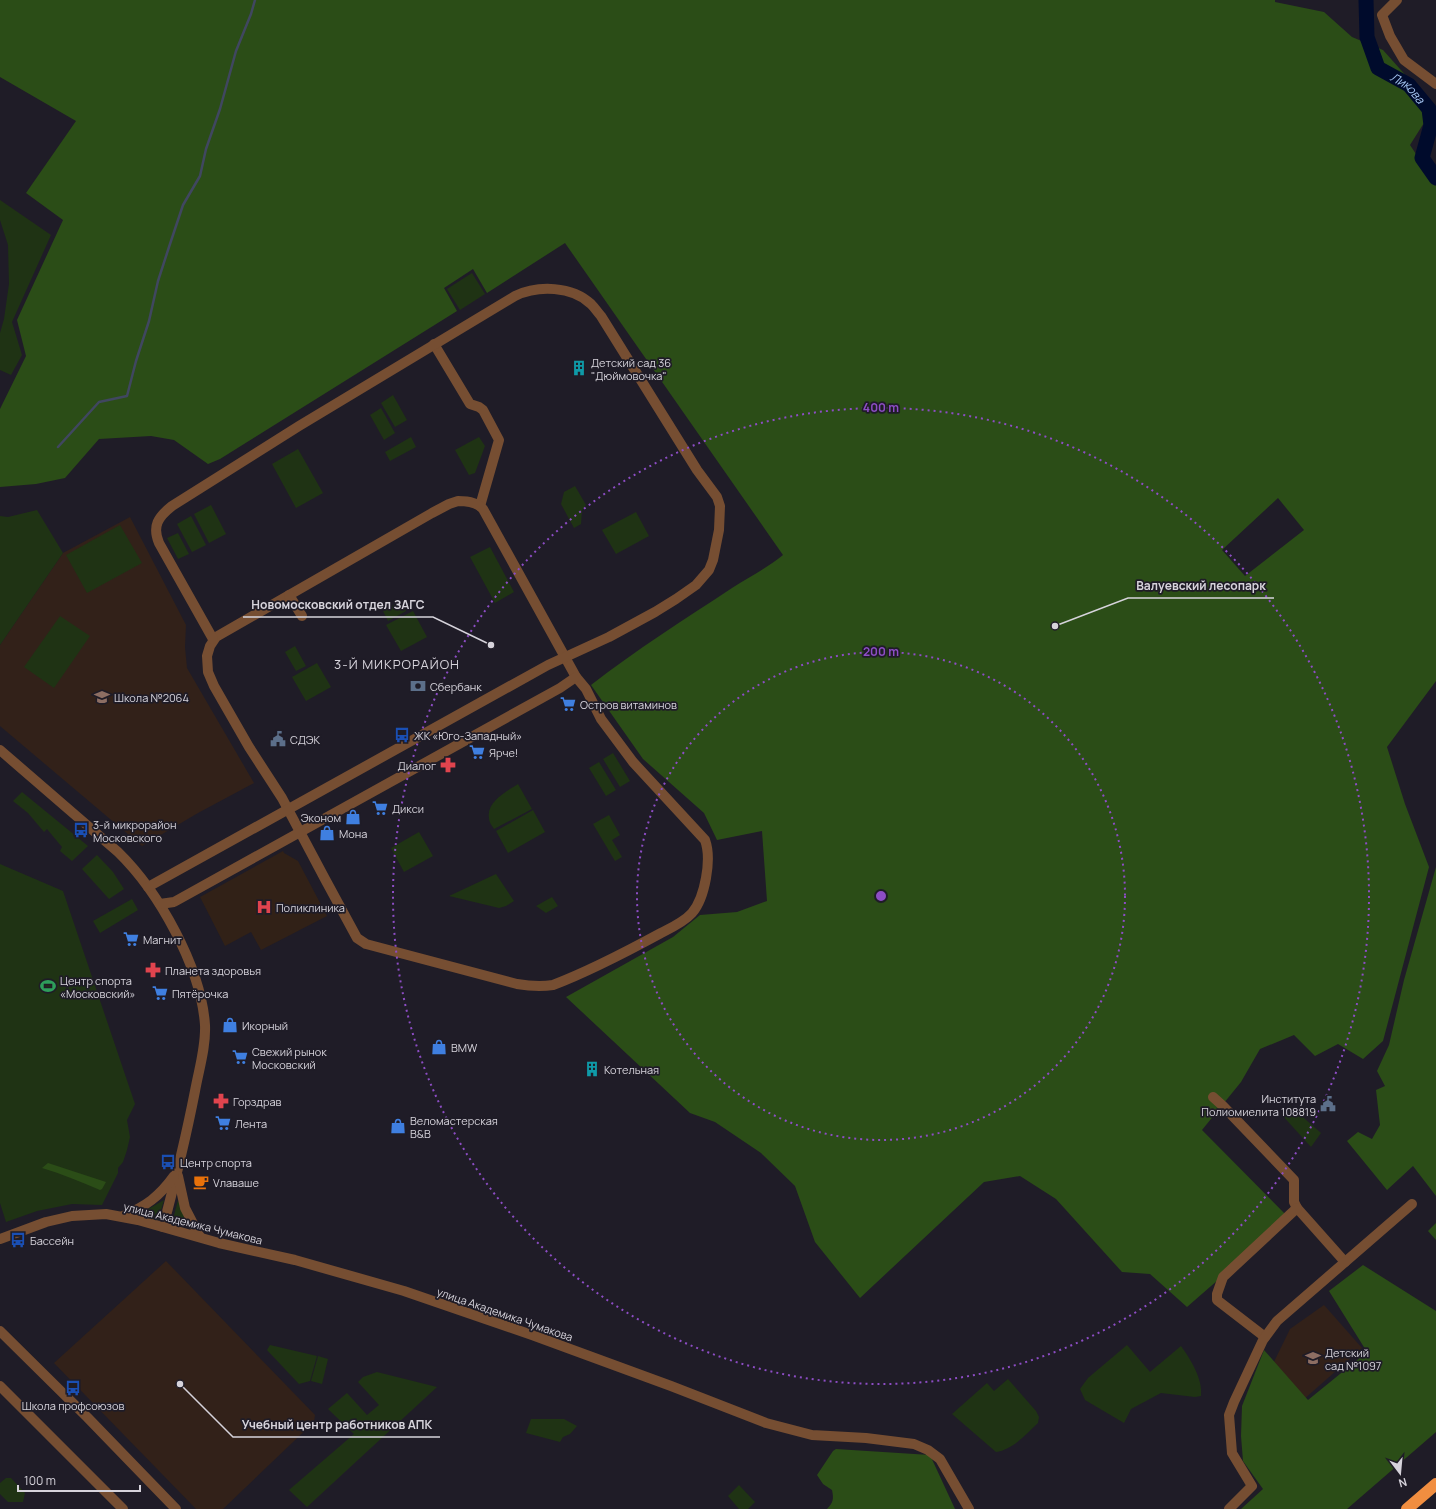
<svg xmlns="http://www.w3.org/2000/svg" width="1436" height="1509" font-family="Manrope,sans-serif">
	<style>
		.education { fill: #322119 }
		.medical { fill: #312117 }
		.green { fill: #1f3314 }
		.forest { fill: #2b4d17; fill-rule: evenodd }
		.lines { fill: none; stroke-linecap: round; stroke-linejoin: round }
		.stream { stroke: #404760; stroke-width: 2.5 }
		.river { stroke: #000b2c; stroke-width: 15 }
		.minor { stroke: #764e32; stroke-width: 10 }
		.highway { stroke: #f18e40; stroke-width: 12 }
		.ring { fill: none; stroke: #8d4dc5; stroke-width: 2; stroke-dasharray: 2 4 }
		.labels { text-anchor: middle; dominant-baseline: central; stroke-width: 3.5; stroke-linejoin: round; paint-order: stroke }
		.poi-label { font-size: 11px; fill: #d6d3db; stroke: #1f1c27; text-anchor: start }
		.street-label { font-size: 11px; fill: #d6d3db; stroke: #1f1c27 }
		.water-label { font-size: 12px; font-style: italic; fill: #a5c6f2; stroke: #1f1c27 }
		.quarter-label { font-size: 13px; letter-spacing: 1px; fill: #d6d3db; stroke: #1f1c27 }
		.centre { fill: #8d4dc5; stroke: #1f1c27; stroke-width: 2 }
		.ring-label { font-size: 12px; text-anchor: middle; font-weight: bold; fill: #8d4dc5; stroke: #1f1c27; stroke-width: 3.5; stroke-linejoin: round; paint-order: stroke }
		.leader { fill: none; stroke: #d6d3db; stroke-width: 1.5 }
		.callout-dot { fill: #d6d3db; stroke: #1f1c27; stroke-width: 1.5 }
		.callout-label { font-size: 12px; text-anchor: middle; font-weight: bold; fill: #d6d3db; stroke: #1f1c27; stroke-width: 3.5; stroke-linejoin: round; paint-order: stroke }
	</style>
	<rect width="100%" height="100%" fill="#1f1c27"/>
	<g class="education">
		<polygon points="130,517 186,625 185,647 187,668 254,783 198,813 142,846 0,726 0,645 63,553"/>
		<polygon points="166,1261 315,1415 314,1422 223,1509 196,1509 54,1363"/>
		<polygon points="1324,1305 1362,1348 1303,1400 1271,1368 1290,1329"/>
	</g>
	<polygon class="medical" points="283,851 284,853 298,861 327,916 261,950 251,932 225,946 200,897"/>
	<g class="green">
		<polygon points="0,200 51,235 12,322 22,355 11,375 0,370 0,333 4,319 9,284 8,245 0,220"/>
		<polygon points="472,273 485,294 460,310 447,289"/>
		<polygon points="393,395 407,420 395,427 381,403"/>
		<polygon points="381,408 395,433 384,440 370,415"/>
		<polygon points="411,437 416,447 390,461 385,452"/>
		<polygon points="479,437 485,446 475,473 469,475 455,450"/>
		<polygon points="298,449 323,493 296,508 272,464"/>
		<polygon points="575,486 586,505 582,510 581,524 574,528 561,504 564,492"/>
		<polygon points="211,505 226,534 209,543 194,514"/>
		<polygon points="37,510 63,553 0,645 0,516 8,517"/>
		<polygon points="636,512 649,536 616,554 602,530"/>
		<polygon points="191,516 206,545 192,552 177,524"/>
		<polygon points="120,525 142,563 87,593 66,555"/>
		<polygon points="178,533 189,554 178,559 167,538"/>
		<polygon points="490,547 514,592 495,603 470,557"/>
		<polygon points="401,601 406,611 388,621 383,611"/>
		<polygon points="413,611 427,637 401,651 386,625"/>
		<polygon points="60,616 90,636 54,688 24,667"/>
		<polygon points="295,646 306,666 296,671 285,652"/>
		<polygon points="317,663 331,687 306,701 292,677"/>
		<polygon points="613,753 630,781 620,787 603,759"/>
		<polygon points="599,762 616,790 606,796 589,768"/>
		<path d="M518,784L532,809L494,829C492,826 489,822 489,818C486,802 507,791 518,784Z"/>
		<polygon points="22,792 88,846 72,861 60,851 62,847 47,829 44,832 28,813 13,801"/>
		<polygon points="533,810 545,832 508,853 496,831"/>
		<polygon points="609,815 620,835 612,840 622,857 615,861 593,824"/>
		<polygon points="419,832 433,856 404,872 391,848"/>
		<polygon points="97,855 113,872 124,889 109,899 82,869"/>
		<polygon points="0,864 63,891 135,1104 127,1120 130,1137 127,1150 123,1162 118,1168 118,1173 102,1205 72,1204 37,1211 6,1222 0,1203"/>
		<polygon points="496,874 514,901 506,906 499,908 449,896"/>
		<polygon points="552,897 558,906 546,913 536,906"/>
		<polygon points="132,899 138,910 100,933 93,921"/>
		<polygon points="1290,1106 1321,1133 1311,1147 1282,1115"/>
		<polygon points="164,1200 158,1220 138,1215"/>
		<polygon points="178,1200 188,1227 172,1223"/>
		<polygon points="270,1345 317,1356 310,1381 299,1384 267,1350"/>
		<path d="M1127,1345L1150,1372L1181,1346C1191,1360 1203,1379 1201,1396L1195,1397L1161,1393L1131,1409L1124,1423L1085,1400L1080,1389L1088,1378Z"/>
		<polygon points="318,1356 328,1359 322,1384 311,1381"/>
		<polygon points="377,1372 437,1387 307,1507 289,1490 354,1434 328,1409 347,1393 367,1415 379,1405 358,1382 363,1377"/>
		<path d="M1008,1379L1036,1411L1039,1417L1038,1423C1026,1434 1013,1450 996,1452L952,1414L987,1383L994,1391Z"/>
		<polygon points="531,1419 564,1419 577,1426 570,1434 563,1437 560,1442 526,1433"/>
		<polygon points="6,1478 11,1478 25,1493 23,1502 8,1502 0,1494 0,1483"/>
		<polygon points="739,1485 755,1502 748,1509 739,1509 728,1496"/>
	</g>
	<g class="forest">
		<path d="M0,0H1275V2L1324,12L1352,37L1383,50L1434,107L1410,145L1436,184V681L1387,747L1405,804L1429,867L1383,1041L1363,1059L1338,1044L1315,1056L1294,1035L1260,1049L1241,1082L1202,1130L1289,1218L1187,1307L1150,1274L1122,1272L1056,1199L1020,1176L984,1182L860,1298L815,1242L795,1186L761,1153L715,1122L690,1113L566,997L673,937L700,915L737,912L767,901L762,831L717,840L704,813L643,759L591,685C636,650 685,619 732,588C749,577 767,568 783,555L565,243L487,293L473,269L444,288L457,311L220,459L208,464L174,440L151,436L99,439L65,478L36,484L0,487V409L26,356L17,320L63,220L26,193L76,121L0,77ZM1278,498L1304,530L1245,576L1222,550Z"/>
		<polygon points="1436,867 1436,1196 1413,1166 1387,1190 1347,1141 1358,1132 1372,1139 1380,1125 1376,1090 1385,1086 1377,1071 1389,1045 1404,980"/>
		<path d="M48,1163L106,1182L102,1189L100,1190C81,1182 62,1174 42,1168Z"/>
		<polygon points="1436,1223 1436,1240 1428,1231"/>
		<polygon points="1363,1265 1436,1311 1436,1432 1347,1509 1241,1509 1263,1489 1243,1461 1241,1436 1242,1406 1264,1350 1308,1400 1367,1352 1329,1291"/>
		<path d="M836,1449L930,1455L955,1509H827C833,1503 834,1499 832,1490L823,1484L817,1475L833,1451Z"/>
	</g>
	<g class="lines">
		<polyline class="stream" points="58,447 99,402 127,396 136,361 149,321 158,281 169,247 183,205 200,176 206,149 220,109 236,51 251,14 255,0"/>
		<path class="river" id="s1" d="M1366,0L1367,37L1378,68L1409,85L1429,109L1431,125L1422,158L1436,178"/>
		<g class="minor">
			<polyline points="1397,0 1382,15 1390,36 1404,60 1436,84"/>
			<polyline points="434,344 470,404 479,407 483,410 499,440 480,506"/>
			<path d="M458,501C467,501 477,502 483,509L576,677L586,689L601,719L633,762L705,840C712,859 705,898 692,913C684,922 671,928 661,933C626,952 590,971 553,985C540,987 529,986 517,984L366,944L357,938L325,879L282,798L249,747L214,686L208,672L207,656L210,646L216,637L432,513L449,504Z"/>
			<polyline points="289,595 302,616"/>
			<path d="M0,750L118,852C159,892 201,967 205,1025C206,1047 199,1069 195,1091C186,1137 175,1182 163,1227"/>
			<path d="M148,887L548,665L609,637L655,612L676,599L696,585L709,570L713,560L719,530L720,506L717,497L697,470L601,316C598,313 595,308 591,304C572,286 538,285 515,296L299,426L172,506C158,517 152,526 159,543L213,639"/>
			<polyline points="160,904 174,902 560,688 576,677"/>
			<polyline points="1213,1097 1223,1106 1294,1180 1294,1202 1297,1208 1345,1262"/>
			<polyline points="178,1176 185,1208 200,1237"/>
			<path d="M123,1216C146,1206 159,1197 174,1176"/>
			<polyline points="0,1239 46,1222 72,1216 106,1214 138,1220 219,1243 295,1260 404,1291 532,1335 671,1386 766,1423 812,1435 866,1438 914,1444 928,1450 940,1459 969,1509"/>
			<polyline points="0,1331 87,1417 176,1509"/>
			<polyline points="1265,1337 1217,1300 1217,1294 1223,1277 1297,1208"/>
			<polyline points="0,1386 123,1509"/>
			<polyline points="1229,1509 1252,1486 1232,1453 1229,1415 1234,1402 1263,1340 1277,1321 1412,1204"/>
		</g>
		<polyline class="highway" points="1407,1509 1436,1484"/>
	</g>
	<g class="ring">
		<circle cx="881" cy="896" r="244"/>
		<circle cx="881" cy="896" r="488"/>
	</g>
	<defs>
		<symbol id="building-bare" viewBox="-9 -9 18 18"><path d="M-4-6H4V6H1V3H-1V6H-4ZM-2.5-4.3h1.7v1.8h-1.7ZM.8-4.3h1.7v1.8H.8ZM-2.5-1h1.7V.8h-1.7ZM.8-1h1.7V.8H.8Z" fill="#0f9aa8" stroke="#1f1c27" stroke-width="2.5" paint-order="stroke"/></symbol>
		<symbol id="bank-bare" viewBox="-9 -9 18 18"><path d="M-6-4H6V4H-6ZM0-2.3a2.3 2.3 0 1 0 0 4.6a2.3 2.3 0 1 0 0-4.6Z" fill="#5c6f8a" stroke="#1f1c27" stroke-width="2.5" paint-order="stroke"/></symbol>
		<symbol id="school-bare" viewBox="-9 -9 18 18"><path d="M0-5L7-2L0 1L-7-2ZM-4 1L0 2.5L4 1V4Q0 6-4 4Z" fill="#8d6e63" stroke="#1f1c27" stroke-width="2.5" paint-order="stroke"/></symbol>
		<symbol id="supermarket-bare" viewBox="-9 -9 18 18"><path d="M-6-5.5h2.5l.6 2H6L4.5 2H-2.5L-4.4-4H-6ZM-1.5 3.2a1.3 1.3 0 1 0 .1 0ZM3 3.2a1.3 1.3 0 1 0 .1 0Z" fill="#3f7fe0" stroke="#1f1c27" stroke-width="2.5" paint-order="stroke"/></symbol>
		<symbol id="bus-bare" viewBox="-9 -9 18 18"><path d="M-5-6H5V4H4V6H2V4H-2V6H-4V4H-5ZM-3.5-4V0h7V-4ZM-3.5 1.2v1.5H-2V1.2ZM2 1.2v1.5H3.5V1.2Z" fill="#1a4fb4" stroke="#1f1c27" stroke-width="2.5" paint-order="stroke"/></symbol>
		<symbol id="civic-bare" viewBox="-9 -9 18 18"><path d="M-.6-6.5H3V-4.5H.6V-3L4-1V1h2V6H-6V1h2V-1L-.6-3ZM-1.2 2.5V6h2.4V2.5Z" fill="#5c6f8a" stroke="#1f1c27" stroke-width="2.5" paint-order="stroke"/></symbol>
		<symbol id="pharmacy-bare" viewBox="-9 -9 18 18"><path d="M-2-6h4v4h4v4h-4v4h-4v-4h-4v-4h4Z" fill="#e0444e" stroke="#1f1c27" stroke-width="2.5" paint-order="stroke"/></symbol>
		<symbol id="shop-bare" viewBox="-9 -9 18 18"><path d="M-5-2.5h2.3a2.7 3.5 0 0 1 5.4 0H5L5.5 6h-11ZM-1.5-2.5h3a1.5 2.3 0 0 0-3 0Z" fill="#3f7fe0" stroke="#1f1c27" stroke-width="2.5" paint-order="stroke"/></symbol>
		<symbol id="hospital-bare" viewBox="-9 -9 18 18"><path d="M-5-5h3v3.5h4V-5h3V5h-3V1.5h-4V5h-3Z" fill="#e0444e" stroke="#1f1c27" stroke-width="2.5" paint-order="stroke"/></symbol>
		<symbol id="stadium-bare" viewBox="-9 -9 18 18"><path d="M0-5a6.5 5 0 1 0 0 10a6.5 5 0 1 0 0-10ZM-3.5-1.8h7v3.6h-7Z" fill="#2e9e5b" stroke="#1f1c27" stroke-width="2.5" paint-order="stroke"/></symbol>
		<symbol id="cafe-bare" viewBox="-9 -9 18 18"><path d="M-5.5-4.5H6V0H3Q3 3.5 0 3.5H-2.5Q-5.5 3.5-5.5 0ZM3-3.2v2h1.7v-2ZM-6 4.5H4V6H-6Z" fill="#e8710a" stroke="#1f1c27" stroke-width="2.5" paint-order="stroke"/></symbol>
	</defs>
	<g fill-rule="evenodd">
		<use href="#building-bare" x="568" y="357" width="22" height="22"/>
		<use href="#bank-bare" x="407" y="675" width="22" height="22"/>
		<use href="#school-bare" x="91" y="686" width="22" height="22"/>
		<use href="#supermarket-bare" x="557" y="693" width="22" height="22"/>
		<use href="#bus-bare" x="391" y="724" width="22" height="22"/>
		<use href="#civic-bare" x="267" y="728" width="22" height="22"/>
		<use href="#supermarket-bare" x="466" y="741" width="22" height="22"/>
		<use href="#pharmacy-bare" x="437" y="754" width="22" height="22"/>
		<use href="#supermarket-bare" x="369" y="797" width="22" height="22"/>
		<use href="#shop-bare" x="342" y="806" width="22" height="22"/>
		<use href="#bus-bare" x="70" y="819" width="22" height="22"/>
		<use href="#shop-bare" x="316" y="822" width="22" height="22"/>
		<use href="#hospital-bare" x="253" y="896" width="22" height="22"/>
		<use href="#supermarket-bare" x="120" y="928" width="22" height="22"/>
		<use href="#pharmacy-bare" x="142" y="959" width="22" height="22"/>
		<use href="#stadium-bare" x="37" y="975" width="22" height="22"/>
		<use href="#supermarket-bare" x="149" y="982" width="22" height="22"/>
		<use href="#shop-bare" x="219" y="1014" width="22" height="22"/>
		<use href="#shop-bare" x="428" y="1036" width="22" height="22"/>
		<use href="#supermarket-bare" x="229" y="1046" width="22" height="22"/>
		<use href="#building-bare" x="581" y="1058" width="22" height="22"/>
		<use href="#pharmacy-bare" x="210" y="1090" width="22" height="22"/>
		<use href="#civic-bare" x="1317" y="1093" width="22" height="22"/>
		<use href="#supermarket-bare" x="212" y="1112" width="22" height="22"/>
		<use href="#shop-bare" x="387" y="1115" width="22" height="22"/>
		<use href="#bus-bare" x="157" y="1151" width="22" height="22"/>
		<use href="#cafe-bare" x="190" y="1171" width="22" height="22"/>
		<use href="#bus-bare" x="7" y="1229" width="22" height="22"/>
		<use href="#school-bare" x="1302" y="1347" width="22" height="22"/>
		<use href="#bus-bare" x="62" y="1377" width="22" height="22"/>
	</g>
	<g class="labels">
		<g class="poi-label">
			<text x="591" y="362">Детский сад 36<tspan x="591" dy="13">"Дюймовочка"</tspan></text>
			<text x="430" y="686">Сбербанк</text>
			<text x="114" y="697">Школа №2064</text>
			<text x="580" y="704">Остров витаминов</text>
			<text x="414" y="735">ЖК «Юго-Западный»</text>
			<text x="290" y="739">СДЭК</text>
			<text x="489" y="752">Ярче!</text>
			<text x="436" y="765" text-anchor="end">Диалог</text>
			<text x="392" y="808">Дикси</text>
			<text x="341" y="817" text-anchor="end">Эконом</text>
			<text x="93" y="824">3-й микрорайон<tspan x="93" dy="13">Московского</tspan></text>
			<text x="339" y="833">Мона</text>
			<text x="276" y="907">Поликлиника</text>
			<text x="143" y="939">Магнит</text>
			<text x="165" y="970">Планета здоровья</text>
			<text x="60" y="980">Центр спорта<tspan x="60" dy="13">«Московский»</tspan></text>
			<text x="172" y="993">Пятёрочка</text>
			<text x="242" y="1025">Икорный</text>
			<text x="451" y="1047">BMW</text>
			<text x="252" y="1051">Свежий рынок<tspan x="252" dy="13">Московский</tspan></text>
			<text x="604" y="1069">Котельная</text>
			<text x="1316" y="1098" text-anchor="end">Института<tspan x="1316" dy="13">Полиомиелита 108819</tspan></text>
			<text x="233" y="1101">Горздрав</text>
			<text x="410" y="1120">Веломастерская<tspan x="410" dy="13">B&amp;B</tspan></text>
			<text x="235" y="1123">Лента</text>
			<text x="180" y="1162">Центр спорта</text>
			<text x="213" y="1182">Vлаваше</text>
			<text x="30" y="1240">Бассейн</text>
			<text x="1325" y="1352">Детский<tspan x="1325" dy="13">сад №1097</tspan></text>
			<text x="73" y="1405" text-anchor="middle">Школа профсоюзов</text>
		</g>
		<g class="street-label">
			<text transform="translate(193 1223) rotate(14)">улица Академика Чумакова</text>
			<text transform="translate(505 1314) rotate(19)">улица Академика Чумакова</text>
		</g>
		<g class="water-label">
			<text stroke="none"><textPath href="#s1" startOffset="106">Ликова</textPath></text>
		</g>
		<g class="quarter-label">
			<text x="397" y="664">3-Й МИКРОРАЙОН</text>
		</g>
	</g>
	<circle cx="881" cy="896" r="6" class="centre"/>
	<g class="ring-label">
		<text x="881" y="412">400 m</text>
		<text x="881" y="656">200 m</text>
	</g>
	<path class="leader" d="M1055 626L1128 598H1274M491 645L433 617H243M180 1384L233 1437H440"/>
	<g class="callout-dot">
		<circle cx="1055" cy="626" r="4"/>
		<circle cx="491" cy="645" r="4"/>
		<circle cx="180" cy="1384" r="4"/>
	</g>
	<g class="callout-label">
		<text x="1201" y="590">Валуевский лесопарк</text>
		<text x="338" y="609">Новомосковский отдел ЗАГС</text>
		<text x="337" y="1429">Учебный центр работников АПК</text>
	</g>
	<g transform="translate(1400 1473) rotate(164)" stroke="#1f1c27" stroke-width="3" paint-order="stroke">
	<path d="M0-3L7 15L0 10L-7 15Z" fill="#d6d3db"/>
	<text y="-6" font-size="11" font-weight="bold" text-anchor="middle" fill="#d6d3db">N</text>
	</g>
	<path d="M18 1485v6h122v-6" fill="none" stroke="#d6d3db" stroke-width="2"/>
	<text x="24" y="1485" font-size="12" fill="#d6d3db" stroke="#1f1c27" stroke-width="3" paint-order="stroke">100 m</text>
</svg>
